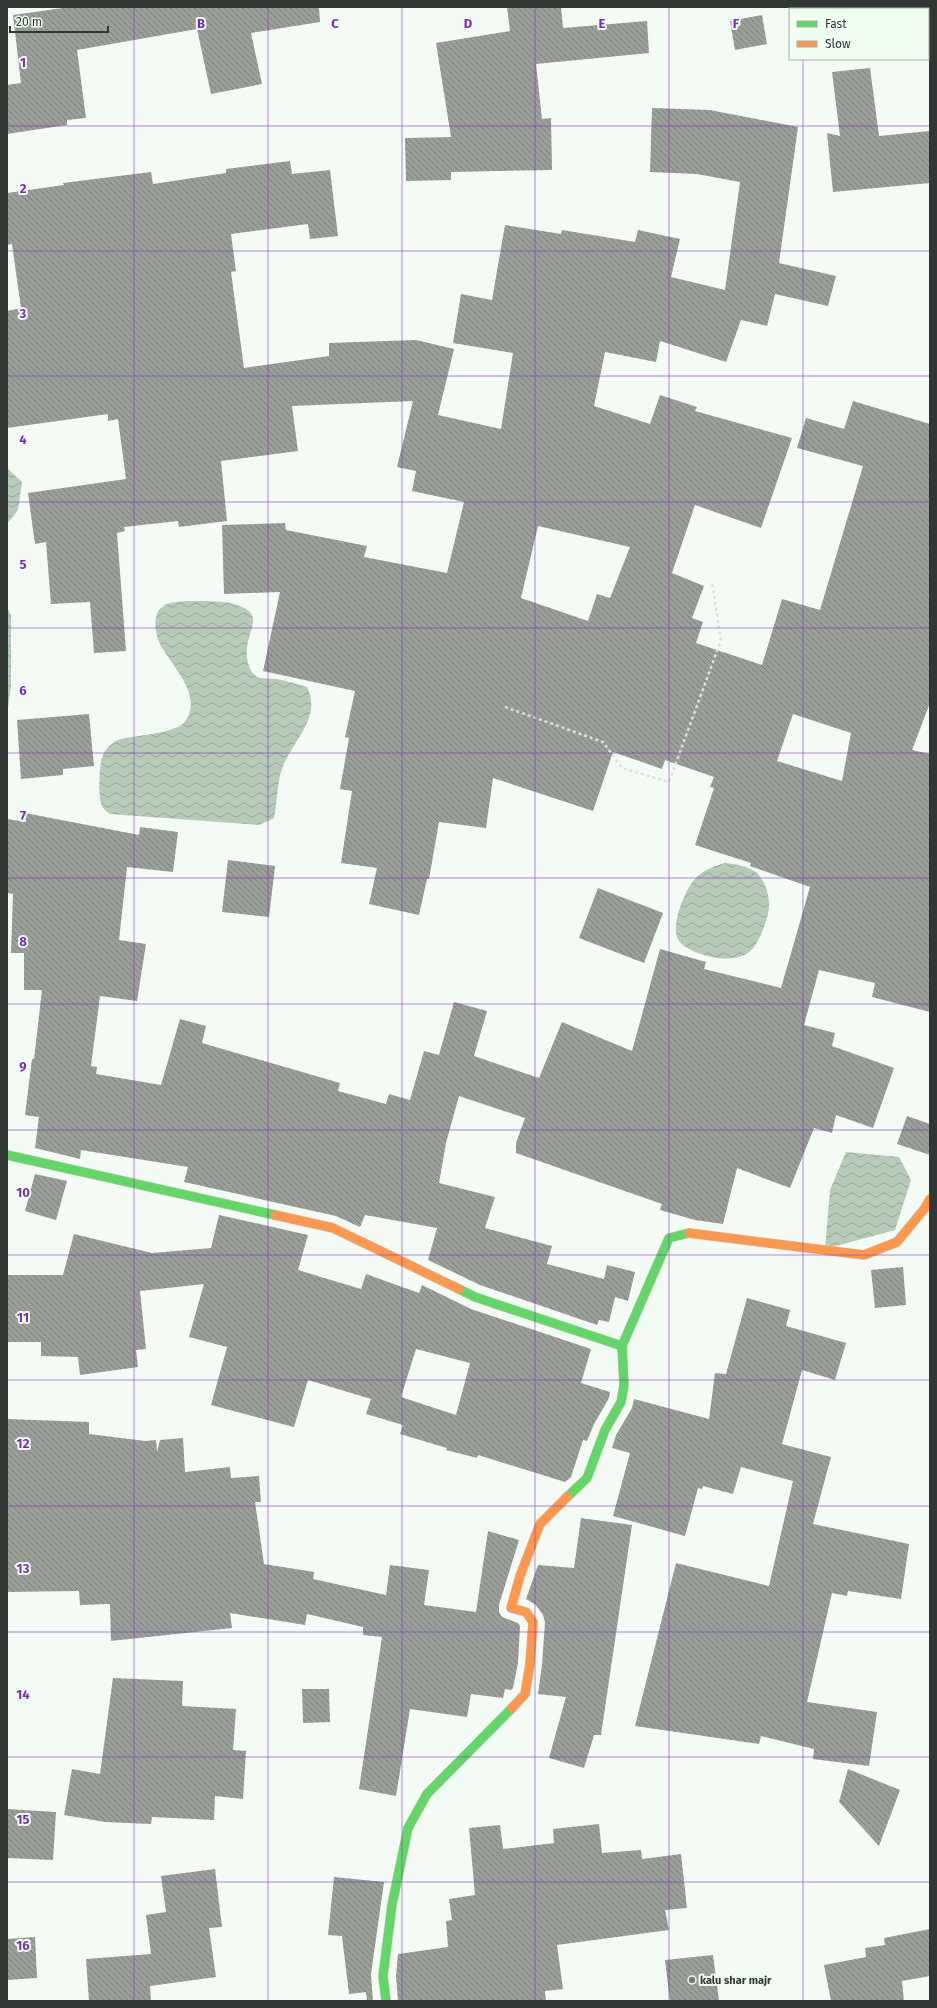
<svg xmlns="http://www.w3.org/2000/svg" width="937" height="2008" font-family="'Fira Sans',sans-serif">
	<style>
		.water { fill: url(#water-waves) }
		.building { fill: url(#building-back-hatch); fill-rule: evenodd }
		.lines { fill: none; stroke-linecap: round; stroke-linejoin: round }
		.street-casing { stroke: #cacfca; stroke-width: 24 }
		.fast-casing { stroke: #cacfca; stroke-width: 10 }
		.slow-casing { stroke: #cacfca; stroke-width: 10 }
		.path { stroke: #dee0df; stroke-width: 2.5; stroke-dasharray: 3 3; stroke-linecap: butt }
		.street { stroke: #fdfefd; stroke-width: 22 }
		.fast { stroke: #63d668; stroke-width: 9 }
		.slow { stroke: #ff974d; stroke-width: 9 }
		.grid { fill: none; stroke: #7b2cbf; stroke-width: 1; stroke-opacity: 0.55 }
		.poi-dot { fill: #757b76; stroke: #f0fef2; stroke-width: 1.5 }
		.labels { text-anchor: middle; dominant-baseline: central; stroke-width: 4; stroke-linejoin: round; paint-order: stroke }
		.poi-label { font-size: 11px; font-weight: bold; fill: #313732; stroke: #f0fef2; text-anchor: start }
		.grid-label { font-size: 13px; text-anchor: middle; font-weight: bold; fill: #7b2cbf; stroke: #f0fef2; stroke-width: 4; stroke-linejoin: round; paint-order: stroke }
	</style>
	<defs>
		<pattern id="water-waves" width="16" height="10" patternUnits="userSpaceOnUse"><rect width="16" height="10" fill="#b5cbb8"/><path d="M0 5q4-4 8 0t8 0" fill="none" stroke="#94a696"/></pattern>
		<pattern id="building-back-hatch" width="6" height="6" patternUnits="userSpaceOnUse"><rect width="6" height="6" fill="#9a9f9a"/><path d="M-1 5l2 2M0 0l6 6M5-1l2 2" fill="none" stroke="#7e827e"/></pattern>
	</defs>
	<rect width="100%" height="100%" fill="#f4faf4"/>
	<g class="water">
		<polygon points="7,468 22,482 18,510 7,524"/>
		<path d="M188,601C205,601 225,600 240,606C261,614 251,627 248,642C245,652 247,670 256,676C262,680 270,678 277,679C287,681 297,684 307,687C322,716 294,740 283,766C276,784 278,801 274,818L259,825L110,814C106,811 102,808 101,803C98,793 99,764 103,755C105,749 112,743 118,740C135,734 177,735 186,720C203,695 171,665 160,644C155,634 152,615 162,607C169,601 180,602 188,601Z"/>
		<polygon points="7,607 11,615 11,685 7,715"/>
		<path d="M725,863C735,864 749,866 757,873C764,880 768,891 769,901C771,913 759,946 748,953C732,963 709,958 693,951C687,948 679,944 677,937C672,921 686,886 698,876C707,868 715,866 725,863Z"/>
		<polygon points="846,1152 899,1157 911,1180 895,1230 825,1249 830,1190"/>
	</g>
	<g class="building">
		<polygon points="70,7 319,7 320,22 251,33 262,84 211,94 197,29 77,50 86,118 67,120 67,125 7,134 7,85 21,83 13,15"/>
		<polygon points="507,7 561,7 563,28 647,21 649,53 536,64 542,119 551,118 552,170 451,172 451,180 406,181 405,138 451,137 436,43 510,31"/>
		<polygon points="762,15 767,44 735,50 730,21"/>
		<polygon points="870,68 879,136 930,131 930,183 833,192 827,133 840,136 832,72"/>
		<path d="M652,108L710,110L798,127L779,263L836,276L828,306L775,294L767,326L741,320L726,362L660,341L656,362L605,352L594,406L650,424L660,395L697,407L695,411L792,438L761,528L695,505L672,573L704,586L692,618L703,622L696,643L762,665L782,599L820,610L863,466L797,448L806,418L844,429L853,401L930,424V703L912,750L930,754V1012L872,997L875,983L819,970L804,1025L835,1033L832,1046L894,1068L873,1128L836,1115L832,1133L814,1128L790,1188L737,1168L723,1224L695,1220L660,1210L662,1204L516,1153V1143L525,1118L459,1096L446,1143L439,1183L495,1197L485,1228L552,1246L547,1264L604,1279L607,1265L635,1272L628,1301L615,1297L609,1322L599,1320L597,1325L480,1285L428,1260L437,1228L365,1215L360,1227L336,1216L184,1182L188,1167L81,1150L80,1159L35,1148L39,1117L25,1115L32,1059H34L42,990H24V953H11L13,894L7,893V819L26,822L25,813L139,835L140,827L178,832L173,872L127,867L119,940L146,944L137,1001L100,996L91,1066L97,1067L96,1074L161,1085L180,1019L206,1026L202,1043L340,1083L338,1091L386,1104L389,1094L410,1100L424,1051L439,1055L454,1002L487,1011L474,1056L539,1078L562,1022L632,1051L660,949L706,962L704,969L781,988L810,887L750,866L751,863L695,845L714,788L710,787L714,777L665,760L662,769L613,752L593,811L493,778L486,828L439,822L429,879H427L419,915L369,904L377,868L341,863L352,791L340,789L349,738L345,737L355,691L263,671L280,592L224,594L222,525L285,523L286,530L367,546L364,557L447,573L464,502L412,491L416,471L397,467L413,401L292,406L298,451L221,461L227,521L179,527L178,521L124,527L125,531L117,533L126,651L94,653L90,602L51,604L46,542L35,544L28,493L126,479L118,419L108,421V414L7,428V311L21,308L12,244L7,245V193L64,185L63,183L151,172L153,184L226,173V169L290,161L292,174L330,170L338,236L310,239L308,224L231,234L236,271L231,272L244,368L329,356V343L416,340L454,349L438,415L501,429L513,353L453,343L461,294L492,300L505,225L561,234L562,230L635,242L638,230L680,239L671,277L725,290L740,182L697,174L650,172ZM538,526L630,547L610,598L597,594L588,621L521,598ZM793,714L851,733L842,781L777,761Z"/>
		<polygon points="89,714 94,766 63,769 63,775 21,779 17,720"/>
		<polygon points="228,860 275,866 269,917 222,912"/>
		<polygon points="598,888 663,913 644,963 579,938"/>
		<polygon points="907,1116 930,1124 930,1155 897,1144"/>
		<polygon points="35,1174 67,1181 56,1220 25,1211"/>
		<path d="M219,1215L308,1235L298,1270L361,1289L366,1274L419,1293L422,1285L471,1309L591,1349L581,1383L610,1392L609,1398L594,1424L587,1441L583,1440L571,1477L565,1482L478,1455L477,1458L446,1450L447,1448L400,1434L403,1425L366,1414L371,1399L308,1380L294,1427L211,1405L227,1347L189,1337L204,1284L140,1291L146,1349L136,1350L138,1367L80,1375L78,1357L41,1356V1342H7V1275H63L74,1234L152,1253L211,1248ZM416,1349L470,1363L456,1415L401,1397Z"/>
		<polygon points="903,1267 906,1305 875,1308 871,1270"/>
		<polygon points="747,1298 790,1310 786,1326 846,1343 835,1380 802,1370 782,1444 831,1457 813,1524 909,1544 901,1599 848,1591 847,1596 832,1593 807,1702 877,1712 869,1766 813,1759 814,1749 761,1736 759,1744 635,1726 676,1563 769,1586 793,1481 741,1467 733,1494 703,1486 702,1489 698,1488 685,1536 613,1516 630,1453 612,1448 616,1435 632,1408 634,1399 709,1419 715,1373 726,1374"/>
		<polygon points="7,1419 89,1422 89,1434 145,1441 156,1440 157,1452 160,1440 183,1438 185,1472 230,1467 231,1478 259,1476 261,1502 255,1502 264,1564 314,1572 313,1579 386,1595 390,1565 429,1570 424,1605 476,1612 488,1531 519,1540 499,1605 499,1612 502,1617 518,1623 520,1626 518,1663 513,1688 511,1690 505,1689 503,1698 471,1694 467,1717 410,1709 396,1796 359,1789 382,1637 363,1635 363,1627 307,1614 305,1625 230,1613 232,1628 111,1641 110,1604 80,1605 79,1591 7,1592"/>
		<polygon points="581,1518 632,1525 601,1735 594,1735 584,1768 549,1758 566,1697 538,1694 542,1665 545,1622 543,1615 536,1605 526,1599 538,1565 574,1568"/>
		<polygon points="113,1678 183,1681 182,1706 236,1709 233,1750 246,1751 243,1799 215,1796 214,1820 152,1817 151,1824 105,1822 64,1815 72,1769 100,1774"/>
		<polygon points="302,1689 329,1689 330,1722 303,1723"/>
		<polygon points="848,1769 900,1790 879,1846 839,1802"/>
		<polygon points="7,1809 56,1812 53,1860 7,1858"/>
		<polygon points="599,1824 602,1853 641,1850 642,1859 681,1854 687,1908 665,1910 669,1930 557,1945 563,1989 545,1991 546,2001 398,2001 396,1976 398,1954 448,1947 446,1921 452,1920 449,1899 475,1895 469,1828 500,1825 503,1849 554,1843 553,1829"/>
		<polygon points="215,1869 222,1927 209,1928 216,1977 150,1986 151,2001 89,2001 86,1959 151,1954 146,1915 166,1912 161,1876"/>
		<polygon points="334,1877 384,1882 371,1974 373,2001 367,2001 366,1992 349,1994 342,1936 328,1935"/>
		<polygon points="930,1929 930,1976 902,1981 904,2001 831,2001 824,1965 866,1957 865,1948 885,1945 884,1938"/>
		<polygon points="35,1937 37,1978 7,1980 7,1939"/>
		<polygon points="713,1955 719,2001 670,2001 665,1960"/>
	</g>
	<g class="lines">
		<defs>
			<g id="street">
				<polyline points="867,7 869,9"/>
				<polyline points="928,23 930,23"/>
			</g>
			<g id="fast">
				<polyline points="7,1155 275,1215"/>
				<polyline points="459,1289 475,1297 622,1346 669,1238 689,1233"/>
				<polyline points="567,1497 587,1478 605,1430 621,1402 624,1385 622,1346"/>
				<polyline points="386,2001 383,1976 392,1905 408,1828 427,1794 512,1708"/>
			</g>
			<g id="slow">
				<polyline points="275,1215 333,1228 459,1289"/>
				<polyline points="689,1233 864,1255 897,1242 925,1208 930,1199"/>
				<polyline points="512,1708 525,1694 530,1664 533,1622 526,1612 511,1608 520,1576 540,1524 567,1497"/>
			</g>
		</defs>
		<use href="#street" class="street-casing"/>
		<use href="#fast" class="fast-casing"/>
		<use href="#slow" class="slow-casing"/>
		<polyline class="path" points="505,707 603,742 622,768 669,782 721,640 712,582"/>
		<use href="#street" class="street"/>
		<use href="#fast" class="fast"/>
		<use href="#slow" class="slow"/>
	</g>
	<path class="grid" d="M134,7V2001M268,7V2001M402,7V2001M535,7V2001M669,7V2001M803,7V9M803,59V2001M7,126H930M7,251H930M7,376H930M7,502H930M7,628H930M7,753H930M7,878H930M7,1004H930M7,1130H930M7,1255H930M7,1380H930M7,1506H930M7,1632H930M7,1757H930M7,1882H930"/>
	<circle class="poi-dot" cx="692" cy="1980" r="4"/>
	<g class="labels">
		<g class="poi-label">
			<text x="700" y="1980">kalu shar majr</text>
		</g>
	</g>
	<g class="grid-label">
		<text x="201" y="28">B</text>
		<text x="335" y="28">C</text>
		<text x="468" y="28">D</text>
		<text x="602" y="28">E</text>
		<text x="736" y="28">F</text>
		<text x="23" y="67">1</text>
		<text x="23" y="193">2</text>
		<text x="23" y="318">3</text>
		<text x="23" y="444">4</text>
		<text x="23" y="569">5</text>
		<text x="23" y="695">6</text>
		<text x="23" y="820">7</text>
		<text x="23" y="946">8</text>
		<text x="23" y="1071">9</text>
		<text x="23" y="1197">10</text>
		<text x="23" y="1322">11</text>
		<text x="23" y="1448">12</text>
		<text x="23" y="1573">13</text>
		<text x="23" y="1699">14</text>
		<text x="23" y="1824">15</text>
		<text x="23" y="1950">16</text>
	</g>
	<rect width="937" height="2008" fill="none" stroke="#313732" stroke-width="16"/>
	<rect x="789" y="8" width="140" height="52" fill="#f0fef2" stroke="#a4aea5"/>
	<rect x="797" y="21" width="20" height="6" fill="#63d668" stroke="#a4aea5"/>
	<text x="825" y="28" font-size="12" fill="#313732">Fast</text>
	<rect x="797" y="41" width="20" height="6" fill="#ff974d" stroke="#a4aea5"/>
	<text x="825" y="48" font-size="12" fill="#313732">Slow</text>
	<path d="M10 26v6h98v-6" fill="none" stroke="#313732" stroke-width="2"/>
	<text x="16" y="26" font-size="12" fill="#313732" stroke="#f0fef2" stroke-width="3" paint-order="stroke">20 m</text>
</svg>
